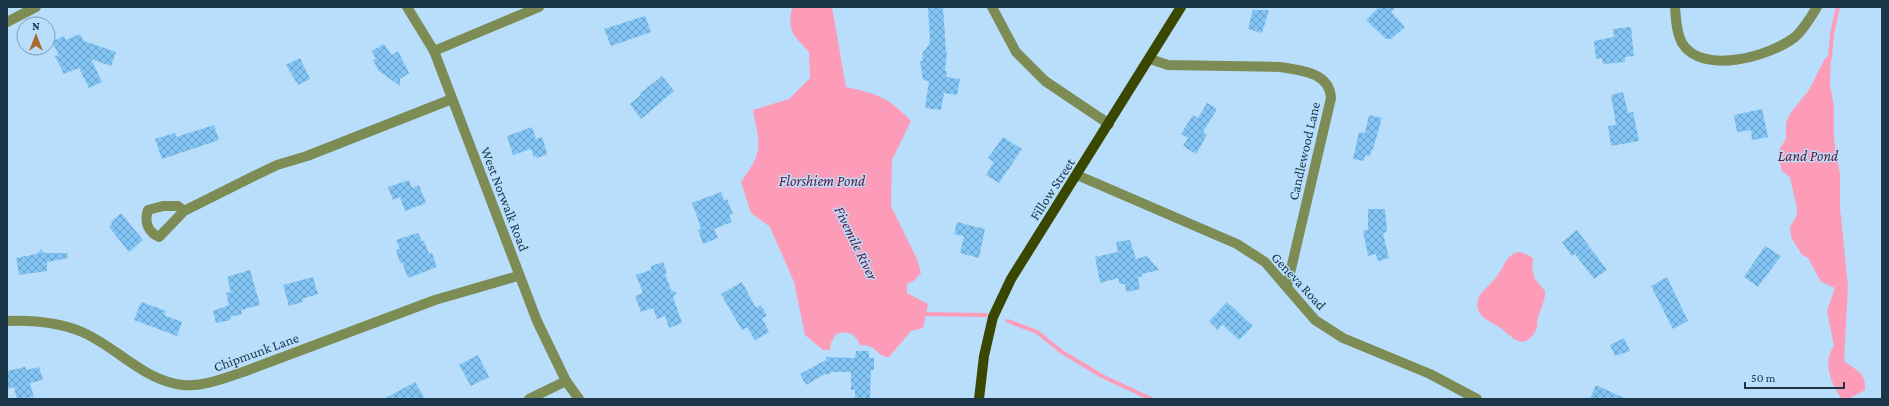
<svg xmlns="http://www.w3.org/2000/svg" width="1889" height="406" font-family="'Crimson Pro',serif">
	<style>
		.water { fill: #fc9cb8 }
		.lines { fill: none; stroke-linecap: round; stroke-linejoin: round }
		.stream { stroke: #fc9cb8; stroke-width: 4 }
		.building { fill: url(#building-cross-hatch) }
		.minor { stroke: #7c8c54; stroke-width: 10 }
		.major { stroke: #394700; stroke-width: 10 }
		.labels { text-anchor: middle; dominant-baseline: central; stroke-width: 3; stroke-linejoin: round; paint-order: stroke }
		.street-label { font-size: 14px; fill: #1b3649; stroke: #b8defc }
		.water-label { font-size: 15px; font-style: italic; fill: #671435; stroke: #b8defc }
	</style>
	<defs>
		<pattern id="building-cross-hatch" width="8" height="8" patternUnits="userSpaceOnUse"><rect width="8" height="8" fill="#82c4f4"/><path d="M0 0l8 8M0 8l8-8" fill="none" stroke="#6aa0c8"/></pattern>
	</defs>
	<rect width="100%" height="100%" fill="#b8defc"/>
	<g class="water">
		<path d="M792,7H832L846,87C878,94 888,97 911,121L892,160L891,206L917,259L921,273L915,280L907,284V293L928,304L923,328L911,331L889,357C876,357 878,344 860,345C856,334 848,330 836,334L831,343L830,350H823L805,335L794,282L770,227L751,213L741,182C764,150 760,147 753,110L789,99L810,78L809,52C793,35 787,31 792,7Z"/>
		<path d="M1831,53L1830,85L1834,106V139L1840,174V207L1848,286L1844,361C1857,371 1866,372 1865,390L1848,399H1842C1831,384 1822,362 1834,346L1827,311L1835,288L1821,282L1808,258L1802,255L1791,237L1790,227L1797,215L1796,204L1790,177L1782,171L1779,159L1780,148L1786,139V123L1791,112L1809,90L1824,60Z"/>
		<path d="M1518,252L1524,253L1533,258L1532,269L1535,279L1545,291C1545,302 1541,308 1538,317C1537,322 1538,328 1535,332C1524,350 1514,339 1503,330C1493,322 1473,317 1478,300C1480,291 1492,284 1497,276C1504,267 1506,255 1518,252Z"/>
	</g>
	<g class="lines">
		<g class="stream">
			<polyline points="1830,58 1832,34 1838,7"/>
			<polyline points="922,314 986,315"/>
			<polyline points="1008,321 1037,332 1062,352 1102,376 1151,399"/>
		</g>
	</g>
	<g class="building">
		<polygon points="943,7 946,52 947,52 945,71 947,71 946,77 960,79 957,95 944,93 941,110 925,108 929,81 923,80 920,61 923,61 922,54 930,43 928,8"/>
		<polygon points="1379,7 1396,7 1391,12 1405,27 1391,39 1386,39 1366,20"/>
		<polygon points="1253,10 1269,10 1262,33 1248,29"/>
		<polygon points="645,16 651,32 611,46 604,29"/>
		<polygon points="1631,27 1634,56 1625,57 1625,62 1603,64 1602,58 1596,59 1594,41 1614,37 1613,29"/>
		<polygon points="80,34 84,41 116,52 111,66 91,59 102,82 89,88 79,68 64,74 55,56 59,55 52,42 64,36 66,40"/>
		<polygon points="384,44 392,55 398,51 409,73 400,79 400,86 379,71 373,60 376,59 372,51"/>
		<polygon points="300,58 310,79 298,85 286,65"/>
		<polygon points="662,76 674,91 641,119 630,104 641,95 639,94"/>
		<polygon points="1623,92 1628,113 1633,112 1639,141 1611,146 1608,126 1616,125 1611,95"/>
		<polygon points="1207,103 1217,109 1203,132 1207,135 1196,154 1183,146 1188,138 1181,134 1193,115 1198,118"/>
		<polygon points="1762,109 1768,137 1752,140 1751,130 1737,132 1734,115"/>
		<polygon points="1369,115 1382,118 1373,149 1372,149 1370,156 1365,155 1364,161 1353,159 1359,132 1365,133"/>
		<polygon points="214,125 219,140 162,159 155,139 175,133 176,137"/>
		<polygon points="532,127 536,139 542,137 547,153 546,155 536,158 536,156 534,157 531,149 513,155 507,136"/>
		<polygon points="1003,137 1022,149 999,183 986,175 994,162 988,158"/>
		<polygon points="409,180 412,188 419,185 426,203 405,211 400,197 393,200 388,187"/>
		<polygon points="721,192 724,200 727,199 733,214 729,215 732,222 714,229 718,238 703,244 698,230 701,229 698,219 692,203"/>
		<polygon points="1368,209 1385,209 1387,232 1383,233 1389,258 1378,261 1376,254 1368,256 1363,231 1368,230"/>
		<polygon points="121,213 143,240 129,252 109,227 112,224 111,222"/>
		<polygon points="957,222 985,229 979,258 960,253 964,236 954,234"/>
		<polygon points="1577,230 1607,270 1594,279 1575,254 1572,256 1562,242"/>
		<polygon points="418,233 422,241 424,241 429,254 432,253 437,267 408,278 402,262 400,263 396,250 400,249 396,240"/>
		<polygon points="1130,240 1136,259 1147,256 1159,270 1141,274 1143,276 1138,277 1140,289 1126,292 1125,284 1120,284 1118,278 1100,283 1095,257 1118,252 1116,242"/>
		<polygon points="1765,246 1781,256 1758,287 1744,277"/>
		<polygon points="41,249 44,253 67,253 68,258 47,262 47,271 19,275 16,258 37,254"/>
		<polygon points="663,262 667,273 665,274 671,290 677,293 673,297 682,323 669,328 665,316 657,319 653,308 641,312 635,296 643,293 636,275 651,270 651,266"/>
		<polygon points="250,270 260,305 241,310 242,314 230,317 231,320 216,323 213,311 229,305 226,293 231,292 227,277"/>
		<polygon points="313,277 318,294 302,299 303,302 289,306 283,285"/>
		<polygon points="1667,277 1688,321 1673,329 1651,286"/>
		<polygon points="742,282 756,308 761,305 767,316 762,318 769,332 755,340 747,327 742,330 721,294"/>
		<polygon points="141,302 166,311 164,315 182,322 177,336 134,320"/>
		<polygon points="1227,302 1253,326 1239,340 1222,324 1218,330 1209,321"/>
		<polygon points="1624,338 1630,351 1615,356 1610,345"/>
		<polygon points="856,351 869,351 869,358 874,358 874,370 871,370 870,398 855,398 855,390 851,390 851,372 830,372 830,374 825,374 806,385 800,374 826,360 826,357 855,358"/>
		<polygon points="478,355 489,377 471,386 459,365"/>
		<polygon points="25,367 26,370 39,367 43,380 30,383 34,397 17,399 14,387 7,389 7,371"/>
		<polygon points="415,382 425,399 384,399"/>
		<polygon points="1596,385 1626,399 1590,399"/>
	</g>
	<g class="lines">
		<g class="minor">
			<polyline points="407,7 434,51 537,321 566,381 579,399"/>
			<polyline points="992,7 1016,52 1045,81 1109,124"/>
			<path d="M1675,7C1676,19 1676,32 1682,43C1702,76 1771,56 1795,37C1804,29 1811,17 1817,7"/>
			<polyline points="7,22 36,7"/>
			<polyline points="434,51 539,7"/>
			<path d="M1150,59L1168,65L1280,67C1300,70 1330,72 1331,98L1287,286"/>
			<polyline points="1077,175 1237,244 1265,262 1315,320 1343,338 1430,374 1477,399"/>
			<path d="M184,211L178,206H163L148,210C144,222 148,232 159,237L184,211L252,177L277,165L307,156L452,99"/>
			<path d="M7,321C32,320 58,322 82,332C117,347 144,381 183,385C203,387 224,378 243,372L435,300L518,276"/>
			<polyline points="529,399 566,381"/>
		</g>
		<polyline class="major" points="979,399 984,356 993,317 1011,279 1181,7"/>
	</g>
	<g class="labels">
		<g class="street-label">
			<text transform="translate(1304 151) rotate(-77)">Candlewood Lane</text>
			<text transform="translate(1052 189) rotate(-57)">Fillow Street</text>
			<text transform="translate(505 199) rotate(69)">West Norwalk Road</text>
			<text transform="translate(1299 281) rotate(47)">Geneva Road</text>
			<text transform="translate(256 352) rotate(-20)">Chipmunk Lane</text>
		</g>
		<g class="water-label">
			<text x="1808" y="156">Land Pond</text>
			<text x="822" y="181">Florshiem Pond</text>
			<text transform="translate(856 243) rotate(64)">Fivemile River</text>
		</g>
	</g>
	<rect width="1889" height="406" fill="none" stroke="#1b3649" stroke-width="16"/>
	<g transform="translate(36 36)"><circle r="19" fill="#b8defc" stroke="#799bb4"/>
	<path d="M0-3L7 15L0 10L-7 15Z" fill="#a7692e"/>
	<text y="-6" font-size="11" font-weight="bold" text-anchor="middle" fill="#1b3649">N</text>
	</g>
	<path d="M1745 382v6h99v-6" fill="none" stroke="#1b3649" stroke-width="2"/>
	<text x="1751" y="382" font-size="12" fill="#1b3649" stroke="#b8defc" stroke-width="3" paint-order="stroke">50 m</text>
</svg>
